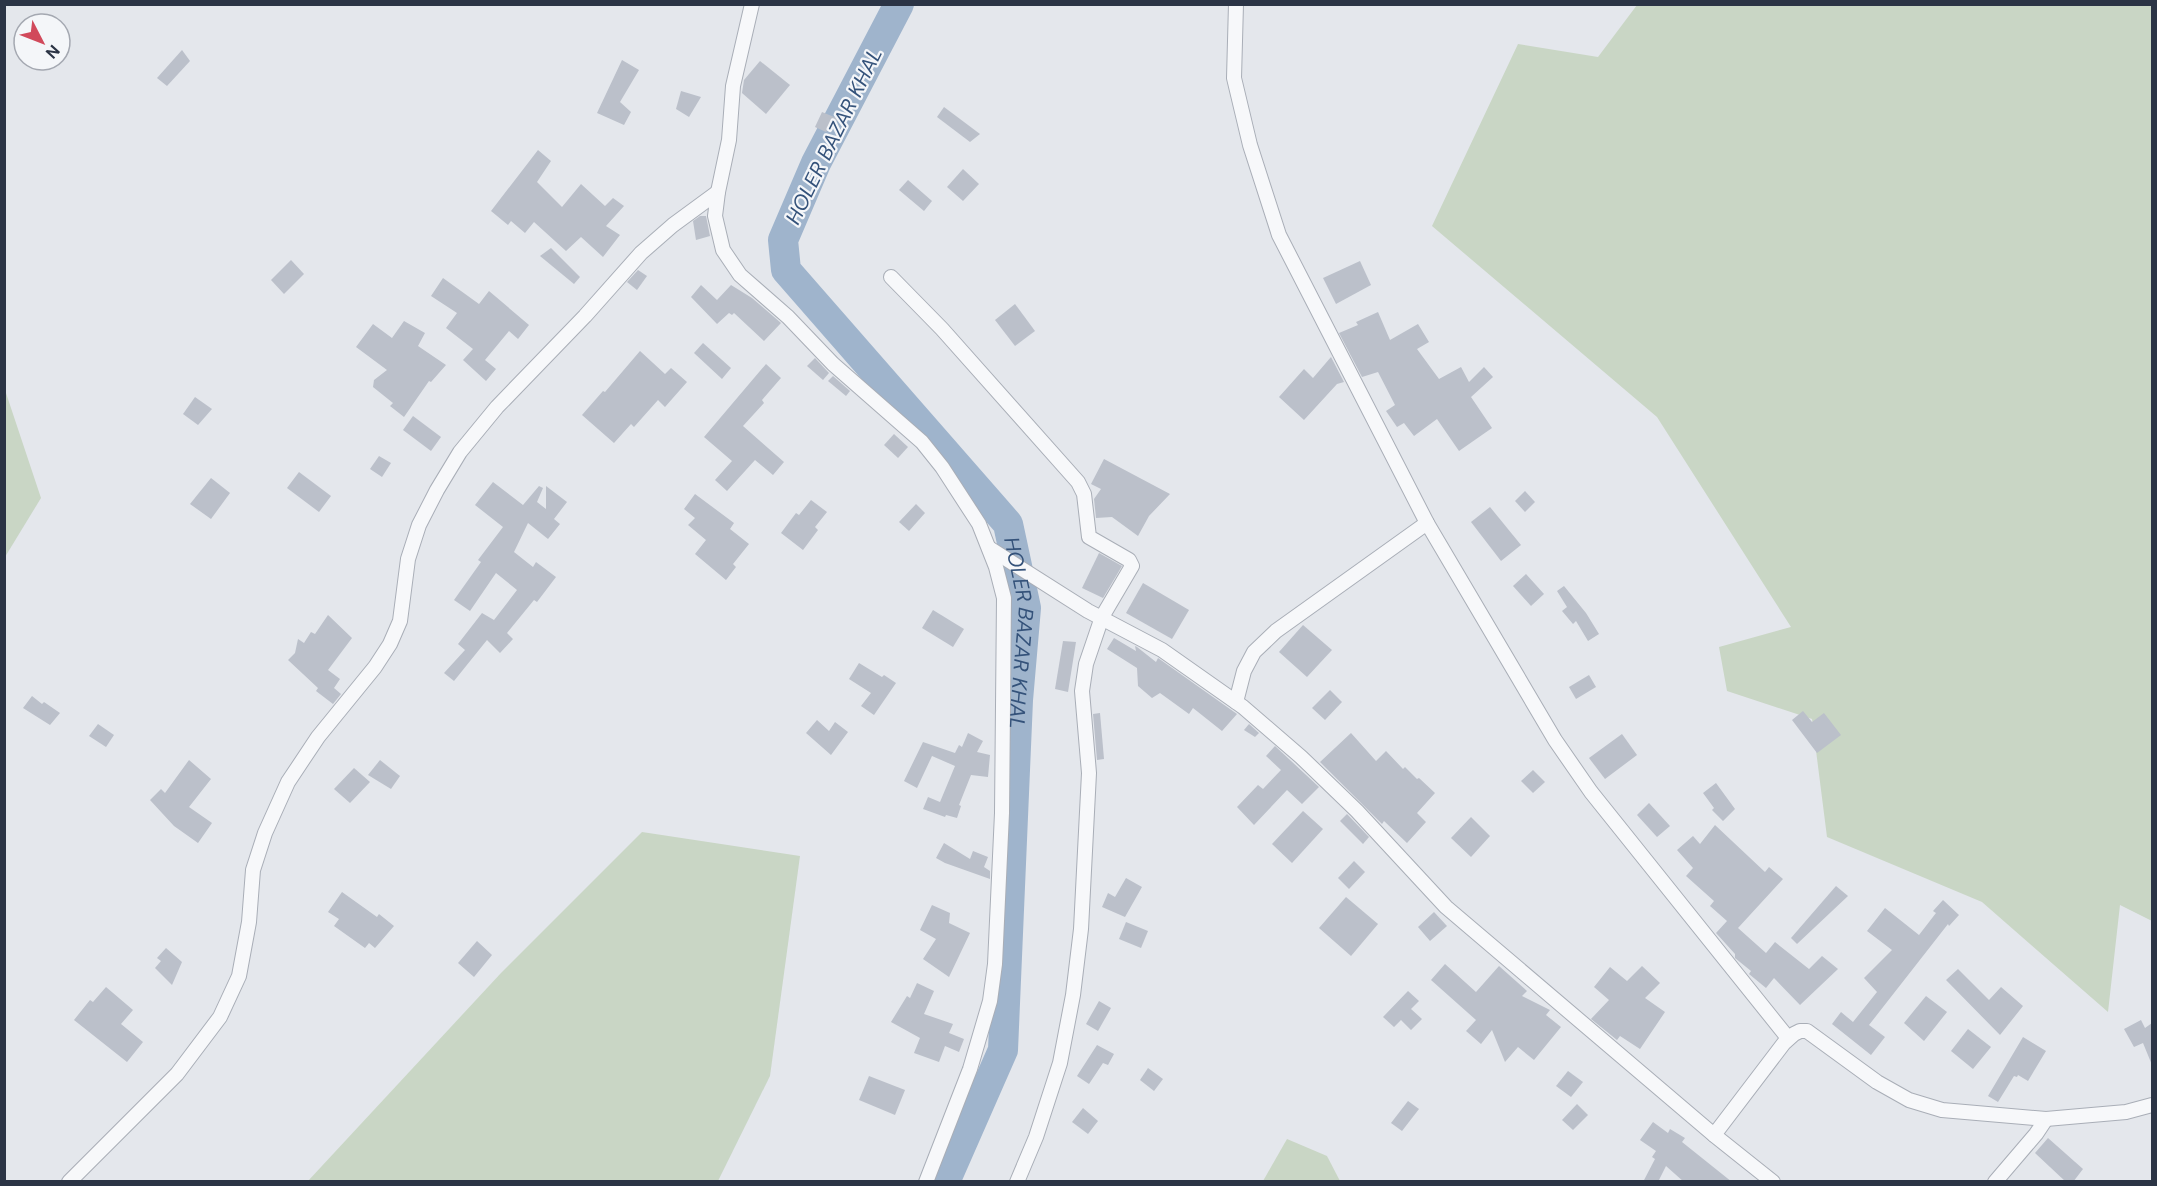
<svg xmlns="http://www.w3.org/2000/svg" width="2157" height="1186" font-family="'DM Sans',sans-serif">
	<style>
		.green { fill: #c9d6c5 }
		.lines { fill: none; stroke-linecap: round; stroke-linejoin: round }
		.river { stroke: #9fb4cc; stroke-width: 30 }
		.building { fill: #bbc0ca }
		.street-casing { stroke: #a9aeb7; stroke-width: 16 }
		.street { stroke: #f7f8fa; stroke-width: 14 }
		.labels { text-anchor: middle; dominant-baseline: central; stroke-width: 4.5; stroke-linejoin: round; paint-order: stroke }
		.water-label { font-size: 21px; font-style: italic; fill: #34527a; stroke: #f4f6f9 }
	</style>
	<rect width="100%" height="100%" fill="#e4e7ec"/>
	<g class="green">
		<polygon points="1637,5 2152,5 2152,921 2120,905 2108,1012 1982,902 1827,837 1812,719 1727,691 1719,647 1791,627 1657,417 1432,226 1518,44 1598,57"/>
		<polygon points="4,387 41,498 5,557 4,557"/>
		<polygon points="642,832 800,856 770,1076 718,1181 308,1181 501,973"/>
		<polygon points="1287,1139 1327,1156 1340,1181 1263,1181"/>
	</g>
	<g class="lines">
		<path class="river" id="s1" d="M899,4L816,163L783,240L786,270L1008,524L1026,608L1018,700L1003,1050L945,1182"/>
	</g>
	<g class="building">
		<polygon points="182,50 190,61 167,86 157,78"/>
		<polygon points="622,60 639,70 620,102 631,112 624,125 597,113"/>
		<polygon points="760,61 790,85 766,114 742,93 744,80"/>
		<polygon points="681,91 701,97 689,117 676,109"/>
		<polygon points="944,107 980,134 970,142 937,117"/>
		<polygon points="822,112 839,119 826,132 815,127"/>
		<polygon points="538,150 551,161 537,182 562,207 581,184 605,206 613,198 624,206 606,226 620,235 603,257 581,237 566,251 534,222 525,233 511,221 508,225 491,211"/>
		<polygon points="963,169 979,184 963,201 947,187"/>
		<polygon points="908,180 932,201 924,211 899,190"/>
		<polygon points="700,216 706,216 710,236 696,240 693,221"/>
		<polygon points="551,248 580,277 574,284 540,256"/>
		<polygon points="291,260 304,274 284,294 271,280"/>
		<polygon points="1360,261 1371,285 1336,304 1323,278"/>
		<polygon points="638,270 647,276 637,290 627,282"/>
		<polygon points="443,278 479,304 489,291 529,325 518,339 509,331 485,360 496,369 486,381 463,360 473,349 446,328 457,313 431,296"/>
		<polygon points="701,285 717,300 731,285 752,298 781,323 764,341 734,313 732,315 729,313 717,324 691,297"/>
		<polygon points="1015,304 1035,331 1015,346 995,320"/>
		<polygon points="1378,312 1390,340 1418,324 1429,342 1417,349 1439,379 1461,367 1469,382 1484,367 1493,377 1471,397 1492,428 1459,451 1437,419 1414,436 1404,423 1397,427 1386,411 1395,405 1378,372 1362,377 1339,333 1358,325 1356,322"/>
		<polygon points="404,321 425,333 418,346 446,365 431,382 429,381 404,417 390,406 393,403 373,387 374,380 387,370 356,347 373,324 392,338"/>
		<polygon points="703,343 731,368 722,379 694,353"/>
		<polygon points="640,351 665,374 671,368 687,382 665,407 658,400 634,427 631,424 614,443 582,415 603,391 605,392"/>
		<polygon points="1331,357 1344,382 1337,384 1304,420 1279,397 1304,369 1313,378"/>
		<polygon points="815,358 829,373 823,380 807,366"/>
		<polygon points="766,364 781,378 762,400 764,403 743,426 784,462 773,475 755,460 727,491 715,480 732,461 704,437"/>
		<polygon points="833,376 850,391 846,396 828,381"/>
		<polygon points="195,397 212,409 198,425 183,414"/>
		<polygon points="413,416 441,437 431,451 403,430"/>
		<polygon points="894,434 908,447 898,458 884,445"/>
		<polygon points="379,456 391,463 382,477 370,469"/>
		<polygon points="1104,459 1170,494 1149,516 1138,536 1112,517 1096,518 1094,499 1101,489 1091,484"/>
		<polygon points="299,472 331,496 319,512 287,488"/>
		<polygon points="211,478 230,493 211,519 190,504"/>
		<polygon points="493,482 523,505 539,486 543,488 537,502 546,509 546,486 567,502 554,519 560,524 548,539 528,523 514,552 533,567 536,562 556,577 537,602 534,600 507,633 513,639 500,653 487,640 454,681 444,673 465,650 458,644 482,613 494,620 517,590 496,573 470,611 454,600 481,562 478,560 503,527 475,505"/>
		<polygon points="1525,491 1535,502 1525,512 1515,501"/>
		<polygon points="695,494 734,523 730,529 749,544 733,564 736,567 726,580 695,554 706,540 688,525 695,518 684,509"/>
		<polygon points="811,500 827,512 815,527 818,530 803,550 781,533 796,513 799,515"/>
		<polygon points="916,504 925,513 909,531 899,522"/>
		<polygon points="1490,507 1521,545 1501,561 1471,522"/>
		<polygon points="1099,553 1122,566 1103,598 1082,588"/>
		<polygon points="1526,574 1544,594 1531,606 1513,586"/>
		<polygon points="1143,583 1189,610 1172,639 1126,613"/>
		<polygon points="1564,586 1586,613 1599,634 1588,641 1576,621 1573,624 1562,611 1567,607 1557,591"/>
		<polygon points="933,610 964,629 953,647 922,628"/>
		<polygon points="328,615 352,638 328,670 340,679 334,688 341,694 333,704 316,691 318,688 288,660 295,653 298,639 304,643 311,632 315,634"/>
		<polygon points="1303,625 1332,650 1307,677 1279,652"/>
		<polygon points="1114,638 1136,651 1135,646 1137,647 1156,662 1158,658 1237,714 1222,731 1193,708 1189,714 1160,693 1152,698 1138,686 1137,668 1107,649"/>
		<polygon points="1063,641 1076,642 1068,692 1055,689"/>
		<polygon points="859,663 882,677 884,675 896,683 874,715 861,706 871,693 849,679"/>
		<polygon points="1589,675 1596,687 1576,699 1569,687"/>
		<polygon points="1330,690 1342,702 1325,720 1312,708"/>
		<polygon points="32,696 42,704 44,702 60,713 50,725 23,708"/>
		<polygon points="1803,711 1812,722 1824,713 1841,735 1817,753 1792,720"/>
		<polygon points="1100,713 1104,759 1097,760 1093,714"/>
		<polygon points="817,720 829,731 835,722 848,732 831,755 806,733"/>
		<polygon points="98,724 114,735 106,747 89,736"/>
		<polygon points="1249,724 1259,733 1255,737 1244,730"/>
		<polygon points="968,733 983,741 977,752 990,755 988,777 971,775 959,805 961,806 957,818 946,815 945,817 923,809 928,797 940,802 955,766 932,756 917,788 904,781 923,742 955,753 959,745 962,747"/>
		<polygon points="1351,733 1376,761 1386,751 1403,769 1405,767 1417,779 1419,778 1435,793 1417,813 1426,822 1407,843 1384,821 1382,824 1320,762"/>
		<polygon points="1622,734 1637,755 1605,779 1589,758"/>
		<polygon points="1275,746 1319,787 1302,804 1287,790 1254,825 1237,807 1258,785 1263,789 1281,770 1266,756"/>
		<polygon points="189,760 211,779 189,807 212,823 198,843 174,826 150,800 161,789 165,793"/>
		<polygon points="380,760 400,776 391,789 368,775"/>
		<polygon points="354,768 370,782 350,803 334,789"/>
		<polygon points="1533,770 1545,782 1533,793 1521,781"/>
		<polygon points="1716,783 1735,809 1723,821 1712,810 1714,808 1703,793"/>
		<polygon points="1649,803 1670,826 1657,837 1637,815"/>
		<polygon points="1303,811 1323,829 1292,863 1272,844"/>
		<polygon points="1347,814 1369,837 1363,844 1340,821"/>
		<polygon points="1471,817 1490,836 1471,857 1451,838"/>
		<polygon points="1715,825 1765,872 1769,867 1783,879 1738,928 1766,953 1775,942 1809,969 1822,956 1838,969 1800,1005 1774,978 1766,988 1749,974 1751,971 1735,958 1735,954 1716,933 1727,921 1710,906 1714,901 1686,876 1693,868 1677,850 1693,836 1700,844"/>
		<polygon points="944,843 970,859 973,851 988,857 984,867 990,871 990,879 945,863 936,858"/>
		<polygon points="1354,861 1365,872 1349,889 1338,878"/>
		<polygon points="1126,878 1142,887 1125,917 1102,907 1108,893 1115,897"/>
		<polygon points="1836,886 1848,896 1797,944 1791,938"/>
		<polygon points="342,892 377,917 379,914 394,926 375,948 369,943 365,948 334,926 339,919 328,912"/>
		<polygon points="1346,897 1378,924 1351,956 1319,928"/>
		<polygon points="1943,900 1959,915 1949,926 1948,924 1869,1025 1885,1037 1871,1055 1832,1024 1841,1012 1853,1022 1877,992 1864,978 1892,950 1867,931 1885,908 1919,935 1936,913 1933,911"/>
		<polygon points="932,905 950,913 949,923 970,933 949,977 923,959 936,939 920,930"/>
		<polygon points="1434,912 1447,926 1430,941 1418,927"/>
		<polygon points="1126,922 1148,931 1141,948 1119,939"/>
		<polygon points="477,941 492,955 474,977 458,963"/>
		<polygon points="166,948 182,962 172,985 155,968 161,961 157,958"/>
		<polygon points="1445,964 1476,992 1499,966 1527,991 1522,996 1550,1010 1546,1015 1561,1027 1534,1060 1518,1047 1505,1062 1492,1030 1481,1044 1466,1031 1476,1020 1431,980"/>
		<polygon points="1642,966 1660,983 1645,998 1665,1012 1640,1049 1620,1036 1617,1040 1591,1019 1609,1000 1594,987 1610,967 1627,981"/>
		<polygon points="1958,969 1989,1000 2001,987 2023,1006 2000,1035 1946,980"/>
		<polygon points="917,983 934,991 924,1014 953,1024 949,1033 964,1039 959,1052 945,1046 939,1062 914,1053 920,1038 891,1022 907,996 910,998"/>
		<polygon points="106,987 133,1010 121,1024 143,1042 127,1062 74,1020 90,1000 93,1002"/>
		<polygon points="1408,991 1419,1001 1411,1009 1422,1019 1411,1030 1401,1020 1394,1027 1383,1017"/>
		<polygon points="1926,996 1947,1012 1924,1041 1904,1023"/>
		<polygon points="1099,1001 1111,1008 1098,1031 1086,1024"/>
		<polygon points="2141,1020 2145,1028 2152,1023 2152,1065 2143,1043 2134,1047 2124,1029"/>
		<polygon points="1968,1029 1991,1047 1973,1069 1951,1051"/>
		<polygon points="2023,1037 2046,1051 2028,1081 2018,1075 2017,1077 2014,1076 1998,1102 1988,1096"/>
		<polygon points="1097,1045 1114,1054 1108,1065 1103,1063 1089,1084 1077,1076"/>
		<polygon points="1148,1068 1163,1079 1154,1091 1140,1080"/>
		<polygon points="1568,1071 1583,1082 1571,1097 1556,1086"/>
		<polygon points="869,1076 905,1090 895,1115 859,1100"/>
		<polygon points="1408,1101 1419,1109 1402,1131 1391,1123"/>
		<polygon points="1577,1104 1588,1115 1573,1130 1562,1120"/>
		<polygon points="1083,1108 1098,1121 1088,1134 1072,1122"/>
		<polygon points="1653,1122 1668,1133 1670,1129 1685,1138 1682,1142 1732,1182 1684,1182 1666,1166 1658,1182 1643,1182 1655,1159 1652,1157 1656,1151 1640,1140"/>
		<polygon points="2048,1138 2083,1169 2073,1182 2066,1182 2035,1153"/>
	</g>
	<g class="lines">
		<defs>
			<g id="street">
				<polyline points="752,4 733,86 729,140 718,192 715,216 723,250 740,275 788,317 833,364 922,442 942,467 979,524 996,567 1004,598 1002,813 995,964 990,1001 970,1069 926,1182"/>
				<polyline points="1236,4 1234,78 1250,145 1279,235 1427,523 1555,740 1591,792 1788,1038"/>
				<polyline points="891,277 942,329 1078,482 1084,494 1089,537 1129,560 1132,566 1102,617 1086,664 1082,691 1089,773 1081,929 1073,995 1060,1063 1036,1137 1017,1182"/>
				<polyline points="989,548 1088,611 1162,650 1243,707 1301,757 1357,811 1446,907 1714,1135 1784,1043 1794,1034 1800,1031 1807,1031 1877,1082 1909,1100 1942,1110 2046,1119 2126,1112 2152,1105"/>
				<polyline points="1236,702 1244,671 1254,652 1276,631 1427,523"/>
				<polyline points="1714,1135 1773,1182"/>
				<polyline points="69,1182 177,1074 220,1017 239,976 249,922 253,870 265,833 288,782 318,737 375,667 390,644 400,621 408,559 419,525 437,490 460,452 497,407 585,316 641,253 673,225 718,192"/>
				<polyline points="1995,1182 2036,1134 2046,1119"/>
			</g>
		</defs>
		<use href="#street" class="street-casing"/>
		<use href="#street" class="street"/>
	</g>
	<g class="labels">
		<g class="water-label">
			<text transform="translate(834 136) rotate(-64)">HOLER BAZAR KHAL</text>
			<text stroke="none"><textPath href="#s1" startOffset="741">HOLER BAZAR KHAL</textPath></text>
		</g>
	</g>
	<rect width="2157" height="1186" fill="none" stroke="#2b3445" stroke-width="12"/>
	<g transform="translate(42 42) rotate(132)"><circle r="28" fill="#f4f6f9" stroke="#a4a8b1" stroke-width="1.5"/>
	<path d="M0-4.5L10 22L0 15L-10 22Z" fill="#d1495b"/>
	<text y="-9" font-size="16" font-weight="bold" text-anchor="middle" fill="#2b3445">N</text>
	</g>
</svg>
